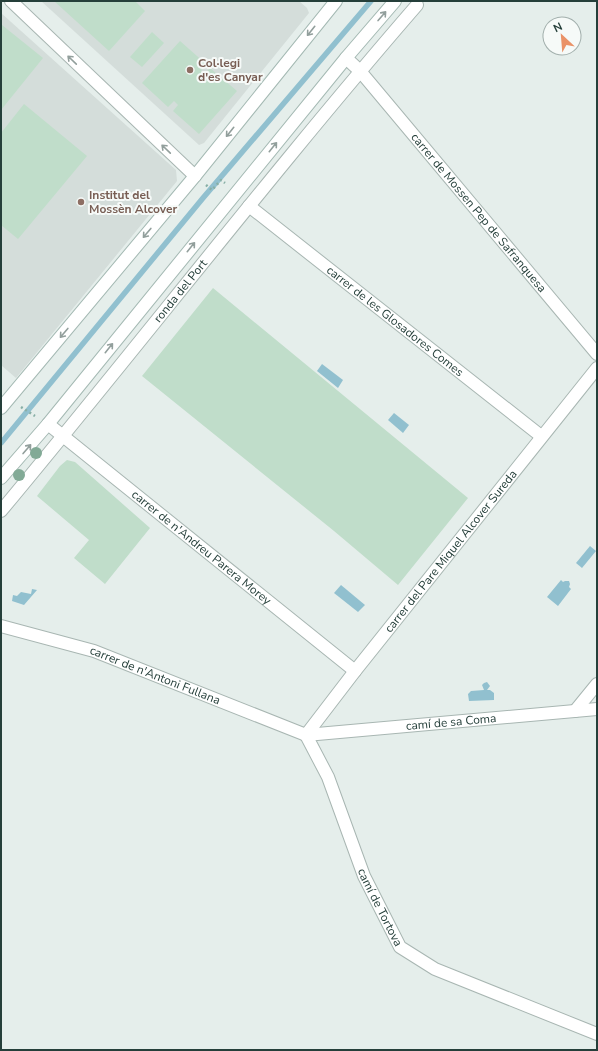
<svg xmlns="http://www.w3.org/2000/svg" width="598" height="1051" font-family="'Nunito Sans',sans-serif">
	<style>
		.built { fill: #d4ddda }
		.green { fill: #c0ddca }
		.water { fill: #91c0cf }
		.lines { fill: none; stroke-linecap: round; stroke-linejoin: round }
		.stream { stroke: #91c0cf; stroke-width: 5.5 }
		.minor-casing { stroke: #a8b6b2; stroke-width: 14 }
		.secondary-casing { stroke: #a4b9b3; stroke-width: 14 }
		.path { stroke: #88afa6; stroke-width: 2.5; stroke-dasharray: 2 3; stroke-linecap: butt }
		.minor { stroke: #fff; stroke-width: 12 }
		.secondary { stroke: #fff; stroke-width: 12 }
		.tree { fill: #82aa96 }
		.oneway { stroke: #929f9c }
		.education-dot { fill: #8d6e63; stroke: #f6faf8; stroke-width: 1.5 }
		.labels { text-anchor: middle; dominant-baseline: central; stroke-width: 4; stroke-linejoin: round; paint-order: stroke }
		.education-label { font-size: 12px; font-weight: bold; fill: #785e54; stroke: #f6faf8; text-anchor: start }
		.street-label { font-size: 12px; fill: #253f3a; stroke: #f6faf8 }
	</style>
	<rect width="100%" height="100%" fill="#e5eeeb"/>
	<g class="built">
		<polygon points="41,1 299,1 307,8 309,13 204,143 199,145"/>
		<polygon points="1,13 176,170 177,181 16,378 1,365"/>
	</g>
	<g class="green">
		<polygon points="54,1 135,1 145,11 109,51"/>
		<polygon points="2,25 43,58 1,110 1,26"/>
		<polygon points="152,32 164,43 142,67 130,57"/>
		<polygon points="180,41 206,64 201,70 205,74 210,68 237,91 199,134 173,111 178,105 174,101 168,107 142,83"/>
		<polygon points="24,104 87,156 18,239 1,225 1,133"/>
		<polygon points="213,288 468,498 398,585 334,531 142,376"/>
		<polygon points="67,460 75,462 150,528 105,584 74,558 89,540 37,496 60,466"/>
	</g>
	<g class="water">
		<polygon points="322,364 343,380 338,388 317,371"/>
		<polygon points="394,413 409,425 403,433 388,420"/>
		<polygon points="590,546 596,551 582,568 576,563"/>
		<polygon points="561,580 563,582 565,581 569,581 570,584 569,587 571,589 558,606 547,597"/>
		<polygon points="341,585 365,605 358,612 334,593"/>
		<polygon points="32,589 37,590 24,605 12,601 13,595 17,596 21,592 31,594"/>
		<polygon points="487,682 490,686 487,690 490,690 494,693 494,700 469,701 468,694 471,691 484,690 482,685 484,683"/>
	</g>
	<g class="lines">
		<polyline class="stream" points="1,443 203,198 371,1"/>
		<defs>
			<g id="minor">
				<polyline points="11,1 195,176"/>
				<path id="s1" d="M346,58L360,71L597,354"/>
				<path id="s2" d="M249,206L541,436"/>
				<path id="s3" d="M48,424L355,671"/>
				<path id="s4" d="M1,511C141,343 274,170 417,5"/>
				<path id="s5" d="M1,626L94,651L306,735L597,709"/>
				<polyline points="575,711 597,684"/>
				<path id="s6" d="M306,735L355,671L597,368"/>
				<path id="s7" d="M306,735L328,777L364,876L400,947L435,969L597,1034"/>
			</g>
			<g id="secondary">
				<polyline points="1,408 195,176 336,1"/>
				<polyline points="1,478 48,424 346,58 395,1"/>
			</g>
		</defs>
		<use href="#minor" class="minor-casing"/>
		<use href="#secondary" class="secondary-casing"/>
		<g class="path">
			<polyline points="206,185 212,190 221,180 225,183"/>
			<polyline points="21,407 35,416"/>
		</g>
		<use href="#minor" class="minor"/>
		<use href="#secondary" class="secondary"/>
	</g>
	<g class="tree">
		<circle cx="36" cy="453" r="6"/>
		<circle cx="19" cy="475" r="6"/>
	</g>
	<defs><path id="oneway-shaft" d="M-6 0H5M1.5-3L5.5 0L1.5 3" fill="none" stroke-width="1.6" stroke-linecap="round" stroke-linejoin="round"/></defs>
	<g class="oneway">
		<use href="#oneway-shaft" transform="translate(382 16) rotate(-49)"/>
		<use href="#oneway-shaft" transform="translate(311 31) rotate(129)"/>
		<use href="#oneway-shaft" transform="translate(72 60) rotate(-136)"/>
		<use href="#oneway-shaft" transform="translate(230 132) rotate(129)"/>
		<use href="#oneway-shaft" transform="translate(273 147) rotate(-51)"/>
		<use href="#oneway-shaft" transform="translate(166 149) rotate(-136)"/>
		<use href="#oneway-shaft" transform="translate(147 233) rotate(130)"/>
		<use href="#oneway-shaft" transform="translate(191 247) rotate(-51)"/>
		<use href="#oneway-shaft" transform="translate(64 333) rotate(130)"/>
		<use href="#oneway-shaft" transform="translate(109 348) rotate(-51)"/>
		<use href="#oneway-shaft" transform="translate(27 449) rotate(-49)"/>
	</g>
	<g class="education-dot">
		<circle cx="190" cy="70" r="4"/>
		<circle cx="81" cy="202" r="4"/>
	</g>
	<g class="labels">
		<g class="education-label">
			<text x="198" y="63">Col·legi<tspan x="198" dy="14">d'es Canyar</tspan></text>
			<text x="89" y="195">Institut del<tspan x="89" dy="14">Mossèn Alcover</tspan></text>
		</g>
		<g class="street-label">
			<text stroke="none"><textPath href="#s1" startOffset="204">carrer de Mossen Pep de Safranquesa</textPath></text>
			<text stroke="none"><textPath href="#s4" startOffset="284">ronda del Port</textPath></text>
			<text stroke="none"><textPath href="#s2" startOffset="186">carrer de les Glosadores Comes</textPath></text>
			<text stroke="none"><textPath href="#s3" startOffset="197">carrer de n'Andreu Parera Morey</textPath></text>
			<text stroke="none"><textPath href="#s6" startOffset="234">carrer del Pare Miquel Alcover Sureda</textPath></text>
			<text stroke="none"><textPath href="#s5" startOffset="162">carrer de n'Antoni Fullana</textPath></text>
			<text stroke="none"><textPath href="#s5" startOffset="470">camí de sa Coma</textPath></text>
			<text stroke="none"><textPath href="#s7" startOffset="188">camí de Tortova</textPath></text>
		</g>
	</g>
	<rect width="598" height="1051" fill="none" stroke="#253f3a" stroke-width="4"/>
	<g transform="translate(562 36) rotate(334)"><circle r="19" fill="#f6faf8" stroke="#a2afac"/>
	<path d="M0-3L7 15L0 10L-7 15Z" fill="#ea9267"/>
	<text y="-6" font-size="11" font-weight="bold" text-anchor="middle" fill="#253f3a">N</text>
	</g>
</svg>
